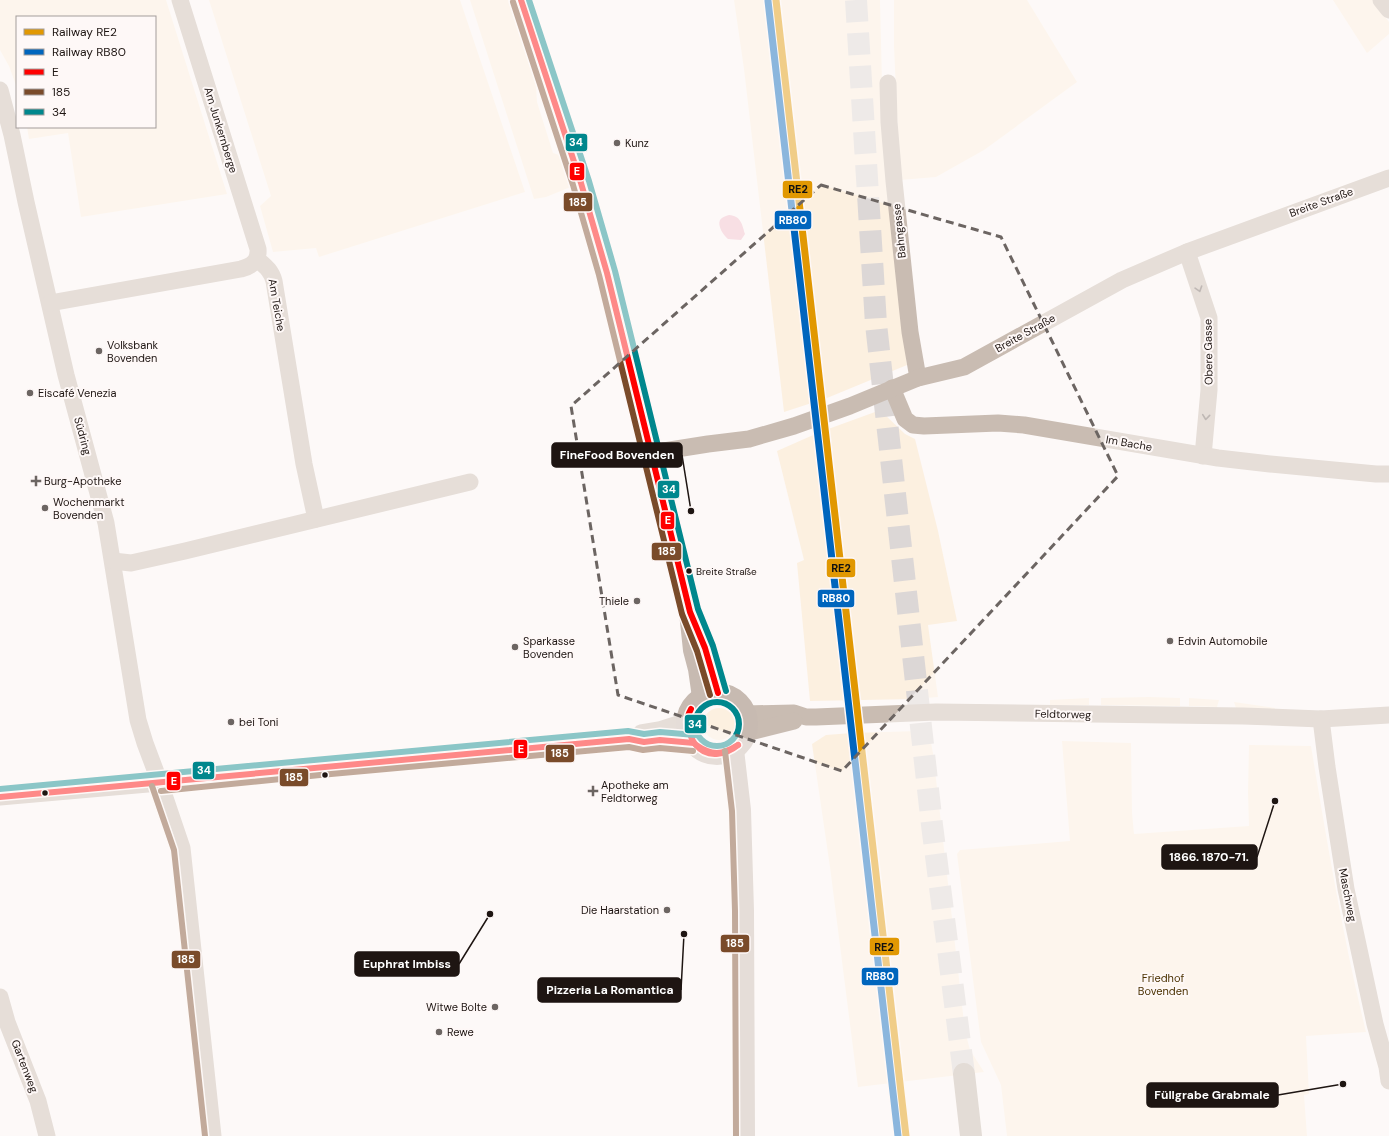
<svg xmlns="http://www.w3.org/2000/svg" width="1389" height="1136" font-family="'DM Sans',sans-serif">
	<style>
		.green { fill: #fcf0e0 }
		.water { fill: #f1bfcd }
		.lines { fill: none; stroke-linecap: round; stroke-linejoin: round }
		.highway-tunnel { stroke: #dcd7d6; stroke-width: 22; stroke-dasharray: 22 11; stroke-linecap: butt }
		.street { stroke: #c9bcb2; stroke-width: 17 }
		.secondary { stroke: #c7bab1; stroke-width: 22 }
		.highway { stroke: #c4b8ad; stroke-width: 22 }
		.bus-1-casing { stroke: #fef8f7; stroke-width: 9 }
		.bus-2-casing { stroke: #fef8f7; stroke-width: 9 }
		.bus-3-casing { stroke: #fef8f7; stroke-width: 9 }
		.bus-1 { stroke: #f00; stroke-width: 6 }
		.bus-2 { stroke: #7a4b2a; stroke-width: 6 }
		.bus-3 { stroke: #00878d; stroke-width: 6 }
		.rail-1-casing { stroke: #fef8f7; stroke-width: 10 }
		.rail-2-casing { stroke: #fef8f7; stroke-width: 10 }
		.rail-1 { stroke: #e19802; stroke-width: 7 }
		.rail-2 { stroke: #0065bd; stroke-width: 7 }
		.oneway { stroke: #746862 }
		.marked { fill: none; stroke: #6c6562; stroke-width: 3; stroke-dasharray: 8 5; stroke-linejoin: round }
		.poi-dot { fill: #6c6562; stroke: #fef8f7; stroke-width: 1.5 }
		.bus-dot { fill: #1e1512; stroke: #fef8f7; stroke-width: 1.5 }
		.labels { text-anchor: middle; dominant-baseline: central; stroke-width: 4; stroke-linejoin: round; paint-order: stroke }
		.bus-label { font-size: 10px; fill: #1e1512; stroke: #fef8f7; text-anchor: start }
		.street-label { font-size: 11px; fill: #1e1512; stroke: #fef8f7 }
		.poi-label { font-size: 11px; fill: #1e1512; stroke: #fef8f7; text-anchor: start }
		.park-label { font-size: 11px; fill: #4b3101; stroke: #fef8f7 }
		.leader { fill: none; stroke: #1e1512; stroke-width: 1.5 }
		.callout-dot { fill: #1e1512; stroke: #fef8f7; stroke-width: 1.5 }
		.callout { fill: #1e1512; stroke: #1e1512; stroke-width: 1.5 }
		.callout-label { font-size: 12px; text-anchor: middle; font-weight: bold; fill: #fff }
		.line-badge { stroke: #fef8f7; stroke-width: 1.5 }
		.badge-label { font-size: 11px; text-anchor: middle; font-weight: bold; fill: #fff }
		.pale-badge-label { font-size: 11px; text-anchor: middle; font-weight: bold; fill: #111 }
	</style>
	<rect width="100%" height="100%" fill="#fdf9f8"/>
	<g class="green">
		<polygon points="0,0 166,0 227,194 81,217 68,133 29,139 27,127 155,127 155,17 17,17 17,88 9,66 0,50"/>
		<polygon points="209,0 460,0 525,192 319,257 316,248 273,252 260,206 271,196"/>
		<polygon points="470,0 508,0 536,85 537,102 553,153 565,157 573,186 546,197 534,199"/>
		<polygon points="734,0 880,0 883,126 907,365 827,398 784,412 744,69"/>
		<polygon points="894,0 1027,0 1077,82 984,150 936,177 900,180 894,46"/>
		<polygon points="1333,0 1373,0 1389,22 1389,34 1367,53"/>
		<polygon points="875,412 884,414 905,434 915,439 938,531 957,621 928,625 938,697 915,699 810,701 797,563 804,560 777,451 820,432"/>
		<polygon points="1149,697 1180,698 1180,706 1101,705 1101,698"/>
		<polygon points="1089,698 1089,705 1050,705 1050,700"/>
		<polygon points="1189,698 1219,700 1217,707 1189,706"/>
		<polygon points="1234,702 1275,708 1275,710 1236,708"/>
		<circle cx="719" cy="724" r="16"/>
		<path d="M919,731C931,735 931,742 933,753L965,1031L970,1050L984,1072L858,1087L830,867L812,744L826,735L852,733Z"/>
		<path d="M1062,741L1131,743L1132,813L1134,834L1249,826L1248,793L1249,745L1311,746C1327,842 1343,938 1366,1032L1306,1036L1309,1094L1304,1095L1307,1136H1007L1001,1085L981,1042L957,854L960,850L1070,841Z"/>
	</g>
	<path class="water" d="M729,215C741,216 742,224 745,234L741,240L728,239C724,236 717,226 720,220C722,217 726,216 729,215Z"/>
	<g class="lines">
		<polyline class="highway-tunnel" points="856,0 876,324 932,825 964,1074"/>
		<g class="street">
			<polyline points="1381,0 1389,10"/>
			<polyline points="888,83 889,122 894,181 910,332 918,378"/>
			<polyline points="0,90 12,135 26,202 66,375 106,523 138,720 145,743 160,783 182,848 213,1136"/>
			<polyline points="1187,252 1209,318 1209,390 1203,456"/>
			<path d="M257,259C265,266 271,270 274,281L304,464L316,519"/>
			<path d="M50,303L241,269C252,266 259,261 258,249L180,0"/>
			<polyline points="892,388 905,419 913,425 924,426 998,423 1024,425 1218,458 1270,464 1376,474 1389,474"/>
			<polyline points="651,453 708,444 749,439 794,426 850,406 918,378 964,367 1122,280 1187,252 1389,178"/>
			<polyline points="113,561 131,563 185,551 470,482"/>
			<polyline points="746,714 794,713 806,717 816,717 936,712 1243,716 1321,719 1389,715"/>
			<polyline points="1321,719 1327,767 1346,889 1375,1024 1387,1067 1389,1081"/>
			<polyline points="641,733 659,730 687,721"/>
			<polyline points="746,733 794,721"/>
			<polyline points="0,797 216,778 319,767 561,746 629,739 644,742 660,740 694,743"/>
			<polyline points="0,997 7,1022 38,1101 47,1136"/>
		</g>
		<g class="secondary">
			<polyline points="521,0 581,183 607,273 690,612 694,650 699,669 703,697"/>
			<circle cx="717" cy="724" r="30"/>
			<polyline points="733,750 740,810 743,911 744,1136"/>
		</g>
		<polyline class="highway" points="964,1074 971,1136"/>
		<defs>
			<g id="bus-1">
				<polyline points="521,0 581,183 607,273 690,612 705,648 718,693"/>
				<path d="M691,709C684,721 688,731 694,743"/>
				<path d="M696,745C712,756 722,755 738,745"/>
				<path d="M696,745C707,759 726,755 738,745"/>
				<polyline points="0,797 629,739 644,742 660,740 694,743"/>
			</g>
			<g id="bus-2">
				<polyline points="513,2 573,185 599,275 682,614 697,651 710,695"/>
				<polyline points="725,751 732,811 735,911 736,1136"/>
				<polyline points="152,786 174,850 205,1136"/>
				<polyline points="161,791 320,775 629,747 643,750 660,748 693,751"/>
			</g>
			<g id="bus-3">
				<polyline points="529,0 589,181 615,271 698,609 713,646 726,691"/>
				<circle cx="717" cy="724" r="22"/>
				<polyline points="0,789 628,731 644,734 660,732 695,735"/>
			</g>
		</defs>
		<use href="#bus-1" class="bus-1-casing"/>
		<use href="#bus-2" class="bus-2-casing"/>
		<use href="#bus-3" class="bus-3-casing"/>
		<use href="#bus-1" class="bus-1"/>
		<use href="#bus-2" class="bus-2"/>
		<use href="#bus-3" class="bus-3"/>
		<defs>
			<polyline id="rail-1" points="776,0 906,1136"/>
			<polyline id="rail-2" points="768,1 898,1136"/>
		</defs>
		<use href="#rail-1" class="rail-1-casing"/>
		<use href="#rail-2" class="rail-2-casing"/>
		<use href="#rail-1" class="rail-1"/>
		<use href="#rail-2" class="rail-2"/>
	</g>
	<defs><path id="oneway-chevron" d="M-2-3.5L2.5 0L-2 3.5" fill="none" stroke-width="1.6" stroke-linecap="round" stroke-linejoin="round"/></defs>
	<g class="oneway">
		<use href="#oneway-chevron" transform="translate(1199 289) rotate(72)"/>
		<use href="#oneway-chevron" transform="translate(1206 417) rotate(96)"/>
	</g>
	<path d="M0 0H1389V1136H0ZM821,185L1001,237L1118,476L842,771L618,695L571,406Z" fill="#fdf9f8" fill-opacity=".55" fill-rule="evenodd"/>
	<path class="marked" d="M821,185L1001,237L1118,476L842,771L618,695L571,406Z"/>
	<g class="poi-dot">
		<circle cx="617" cy="143" r="4"/>
		<circle cx="99" cy="351" r="4"/>
		<circle cx="30" cy="393" r="4"/>
		<path d="M34 475h4v4h4v4h-4v4h-4v-4h-4v-4h4z"/>
		<circle cx="45" cy="508" r="4"/>
		<circle cx="637" cy="601" r="4"/>
		<circle cx="1170" cy="641" r="4"/>
		<circle cx="515" cy="647" r="4"/>
		<circle cx="231" cy="722" r="4"/>
		<path d="M591 785h4v4h4v4h-4v4h-4v-4h-4v-4h4z"/>
		<circle cx="667" cy="910" r="4"/>
		<circle cx="495" cy="1007" r="4"/>
		<circle cx="439" cy="1032" r="4"/>
	</g>
	<g class="bus-dot">
		<circle cx="689" cy="571" r="3.5"/>
		<circle cx="325" cy="775" r="3.5"/>
		<circle cx="45" cy="793" r="3.5"/>
	</g>
	<g class="labels">
		<g class="bus-label">
			<text x="696" y="571">Breite Straße</text>
		</g>
		<g class="street-label">
			<text transform="translate(221 130) rotate(73)">Am Junkernberge</text>
			<text transform="translate(1321 202) rotate(-20)">Breite Straße</text>
			<text transform="translate(899 231) rotate(-96)">Bahngasse</text>
			<text transform="translate(277 305) rotate(80)">Am Teiche</text>
			<text transform="translate(1025 333) rotate(-29)">Breite Straße</text>
			<text transform="translate(1208 352) rotate(-91)">Obere Gasse</text>
			<text transform="translate(83 436) rotate(75)">Südring</text>
			<text transform="translate(1129 443) rotate(10)">Im Bache</text>
			<text transform="translate(1063 714) rotate(1)">Feldtorweg</text>
			<text transform="translate(1348 895) rotate(79)">Maschweg</text>
			<text transform="translate(25 1066) rotate(69)">Gartenweg</text>
		</g>
		<g class="poi-label">
			<text x="625" y="143">Kunz</text>
			<text x="107" y="345">Volksbank<tspan x="107" dy="13">Bovenden</tspan></text>
			<text x="38" y="393">Eiscafé Venezia</text>
			<text x="44" y="481">Burg-Apotheke</text>
			<text x="53" y="502">Wochenmarkt<tspan x="53" dy="13">Bovenden</tspan></text>
			<text x="629" y="601" text-anchor="end">Thiele</text>
			<text x="523" y="641">Sparkasse<tspan x="523" dy="13">Bovenden</tspan></text>
			<text x="1178" y="641">Edvin Automobile</text>
			<text x="239" y="722">bei Toni</text>
			<text x="601" y="785">Apotheke am<tspan x="601" dy="13">Feldtorweg</tspan></text>
			<text x="659" y="910" text-anchor="end">Die Haarstation</text>
			<text x="487" y="1007" text-anchor="end">Witwe Bolte</text>
			<text x="447" y="1032">Rewe</text>
		</g>
		<g class="park-label">
			<text x="1163" y="978">Friedhof<tspan x="1163" dy="13">Bovenden</tspan></text>
		</g>
	</g>
	<path class="leader" d="M691 511L682 455M1275 801L1257 857M490 914L459 964M684 934L681 990M1343 1084L1278 1095"/>
	<g class="callout-dot">
		<circle cx="691" cy="511" r="4"/>
		<circle cx="1275" cy="801" r="4"/>
		<circle cx="490" cy="914" r="4"/>
		<circle cx="684" cy="934" r="4"/>
		<circle cx="1343" cy="1084" r="4"/>
	</g>
	<g class="callout">
		<rect x="552" y="443" width="130" height="24" rx="4"/>
		<rect x="1162" y="845" width="95" height="24" rx="4"/>
		<rect x="355" y="952" width="104" height="24" rx="4"/>
		<rect x="538" y="978" width="143" height="24" rx="4"/>
		<rect x="1147" y="1083" width="131" height="24" rx="4"/>
	</g>
	<g class="callout-label">
		<text x="617" y="459">FineFood Bovenden</text>
		<text x="1209" y="861">1866. 1870-71.</text>
		<text x="407" y="968">Euphrat Imbiss</text>
		<text x="610" y="994">Pizzeria La Romantica</text>
		<text x="1212" y="1099">Füllgrabe Grabmale</text>
	</g>
	<g class="line-badge">
		<rect x="565" y="133" width="23" height="19" rx="4" fill="#00878d"/>
		<rect x="569" y="162" width="16" height="19" rx="4" fill="#f00"/>
		<rect x="782" y="180" width="31" height="19" rx="4" fill="#e19802"/>
		<rect x="563" y="192" width="30" height="20" rx="4" fill="#7a4b2a"/>
		<rect x="774" y="210" width="38" height="20" rx="4" fill="#0065bd"/>
		<rect x="657" y="480" width="23" height="19" rx="4" fill="#00878d"/>
		<rect x="660" y="511" width="15" height="19" rx="4" fill="#f00"/>
		<rect x="651" y="542" width="31" height="19" rx="4" fill="#7a4b2a"/>
		<rect x="826" y="558" width="30" height="20" rx="4" fill="#e19802"/>
		<rect x="817" y="589" width="38" height="19" rx="4" fill="#0065bd"/>
		<rect x="684" y="714" width="23" height="20" rx="4" fill="#00878d"/>
		<rect x="513" y="739" width="15" height="20" rx="4" fill="#f00"/>
		<rect x="545" y="744" width="30" height="19" rx="4" fill="#7a4b2a"/>
		<rect x="192" y="761" width="23" height="19" rx="4" fill="#00878d"/>
		<rect x="279" y="768" width="30" height="19" rx="4" fill="#7a4b2a"/>
		<rect x="166" y="771" width="15" height="20" rx="4" fill="#f00"/>
		<rect x="720" y="934" width="30" height="19" rx="4" fill="#7a4b2a"/>
		<rect x="869" y="937" width="31" height="19" rx="4" fill="#e19802"/>
		<rect x="171" y="950" width="30" height="19" rx="4" fill="#7a4b2a"/>
		<rect x="861" y="967" width="38" height="19" rx="4" fill="#0065bd"/>
	</g>
	<g class="badge-label">
		<text x="576" y="146">34</text>
		<text x="577" y="175">E</text>
		<text x="578" y="206">185</text>
		<text x="793" y="224">RB80</text>
		<text x="669" y="493">34</text>
		<text x="668" y="524">E</text>
		<text x="667" y="555">185</text>
		<text x="836" y="602">RB80</text>
		<text x="695" y="728">34</text>
		<text x="521" y="753">E</text>
		<text x="560" y="757">185</text>
		<text x="204" y="774">34</text>
		<text x="294" y="781">185</text>
		<text x="174" y="785">E</text>
		<text x="735" y="947">185</text>
		<text x="186" y="963">185</text>
		<text x="880" y="980">RB80</text>
	</g>
	<g class="pale-badge-label">
		<text x="798" y="193">RE2</text>
		<text x="841" y="572">RE2</text>
		<text x="884" y="951">RE2</text>
	</g>
	<rect x="16" y="16" width="140" height="112" fill="#fef8f7" stroke="#a49d9b"/>
	<rect x="24" y="29" width="20" height="6" fill="#e19802" stroke="#a49d9b"/>
	<text x="52" y="36" font-size="12" fill="#1e1512">Railway RE2</text>
	<rect x="24" y="49" width="20" height="6" fill="#0065bd" stroke="#a49d9b"/>
	<text x="52" y="56" font-size="12" fill="#1e1512">Railway RB80</text>
	<rect x="24" y="69" width="20" height="6" fill="#ff0000" stroke="#a49d9b"/>
	<text x="52" y="76" font-size="12" fill="#1e1512">E</text>
	<rect x="24" y="89" width="20" height="6" fill="#7a4b2a" stroke="#a49d9b"/>
	<text x="52" y="96" font-size="12" fill="#1e1512">185</text>
	<rect x="24" y="109" width="20" height="6" fill="#00878d" stroke="#a49d9b"/>
	<text x="52" y="116" font-size="12" fill="#1e1512">34</text>
</svg>
